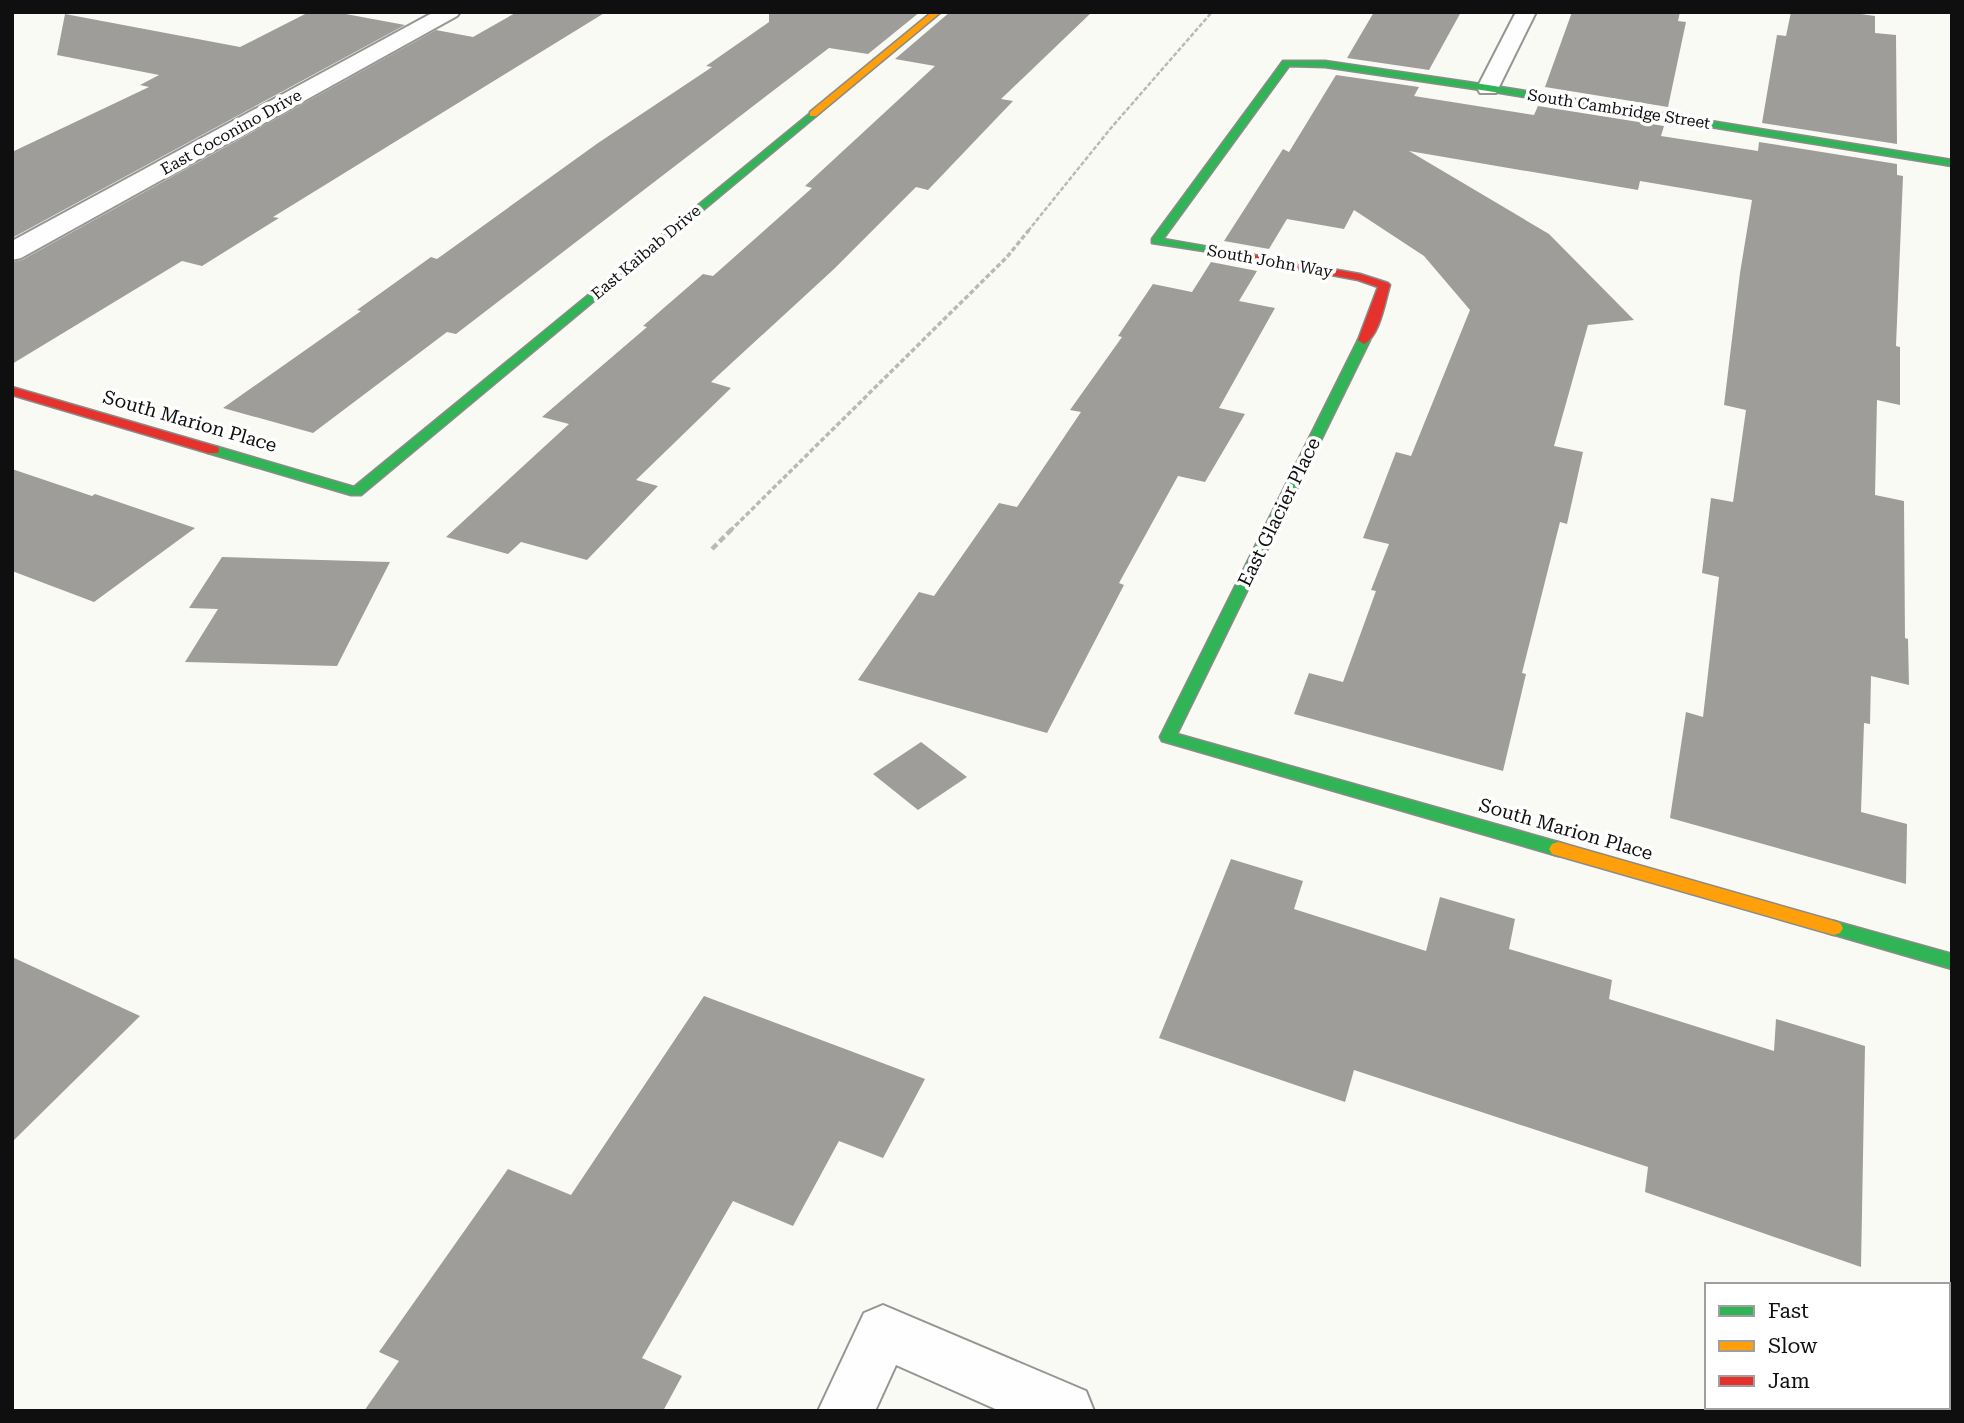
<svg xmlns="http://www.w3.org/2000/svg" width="1964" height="1423" font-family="'Roboto Serif',serif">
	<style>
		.building { fill: #9e9d9a }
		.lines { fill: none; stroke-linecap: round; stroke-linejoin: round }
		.street-casing { stroke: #959593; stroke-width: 4 }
		.fast-casing { stroke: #8b8b89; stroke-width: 3 }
		.slow-casing { stroke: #8b8b89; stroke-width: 3 }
		.jam-casing { stroke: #8b8b89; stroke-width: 3 }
		.path-far2 { stroke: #b9b9b8; stroke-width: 2.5; stroke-dasharray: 4.5 2; stroke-linecap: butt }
		.path-far1 { stroke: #b9b9b8; stroke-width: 3.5; stroke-dasharray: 5 2.5; stroke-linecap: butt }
		.path { stroke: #b9b9b8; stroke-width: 4.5; stroke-dasharray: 7 3.5; stroke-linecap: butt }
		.street { fill: #fefefe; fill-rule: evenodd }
		.fast { fill: #30b455; fill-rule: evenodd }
		.slow { fill: #ff9f0a; fill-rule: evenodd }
		.jam { fill: #e5322d; fill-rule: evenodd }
		.labels { text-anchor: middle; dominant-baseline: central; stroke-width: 7; stroke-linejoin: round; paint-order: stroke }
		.far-street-label { font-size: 16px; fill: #0f0f0f; stroke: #fff }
		.street-label { font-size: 19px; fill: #0f0f0f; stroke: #fff }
	</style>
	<rect width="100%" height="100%" fill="#fafaf5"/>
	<g class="building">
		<polygon points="309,12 335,12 405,25 12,238 12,152 149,87 140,85 159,75 57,55 65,14 240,47"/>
		<polygon points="517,12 606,12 273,217 279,218 202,266 182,261 12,364 12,262 22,260 436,30 473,37"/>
		<polygon points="769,12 920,12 868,54 829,48 456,334 447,332 313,433 223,408 361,311 357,310 431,257 437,259 598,143 712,67 706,66 769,22"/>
		<polygon points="950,12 1092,12 1001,99 1013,101 928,190 916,187 834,269 711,382 731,388 636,480 658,486 587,560 521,542 508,554 446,537 569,424 542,417 647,327 643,326 703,274 713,276 812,188 805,186 935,66 895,59"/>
		<polygon points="1374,12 1461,12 1429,70 1347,58"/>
		<polygon points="1572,12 1680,12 1678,21 1686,22 1668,107 1545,87"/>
		<polygon points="1791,12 1847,12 1875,16 1875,33 1896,35 1897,144 1762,123 1777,35 1786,36"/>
		<polygon points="1336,75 1419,87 1414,96 1534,115 1538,106 1664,126 1661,136 1758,151 1759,142 1897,164 1897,175 1903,176 1896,346 1900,347 1900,405 1877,400 1875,495 1904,501 1905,638 1908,639 1909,685 1871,676 1870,724 1864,723 1861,812 1907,824 1906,884 1670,818 1686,712 1703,717 1719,577 1702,573 1711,498 1733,502 1746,410 1724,405 1740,273 1752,200 1640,181 1638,190 1409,151 1549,234 1634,320 1588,325 1554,446 1583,452 1567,524 1560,522 1522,673 1526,674 1503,771 1294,714 1309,673 1343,682 1376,591 1371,590 1389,544 1363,538 1396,452 1411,456 1470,310 1424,256 1354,210 1344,229 1287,219 1269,249 1224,241 1283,149 1289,152"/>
		<polygon points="1211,262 1257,271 1239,301 1275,308 1219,408 1245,414 1205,482 1178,476 1119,583 1124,585 1047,733 858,680 919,592 934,596 999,503 1017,507 1081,412 1070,410 1122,337 1118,336 1153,284 1192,292"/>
		<polygon points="12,469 92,496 95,494 195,528 94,602 12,571"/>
		<polygon points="222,557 390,562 337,666 185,662 218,609 189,608"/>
		<polygon points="921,742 967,777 918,810 873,774"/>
		<polygon points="1231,859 1303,881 1294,909 1426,951 1440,897 1515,919 1509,949 1612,980 1609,999 1774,1051 1776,1019 1865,1046 1861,1267 1645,1192 1648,1167 1354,1070 1345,1102 1159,1038"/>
		<polygon points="12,957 140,1016 12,1142"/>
		<polygon points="704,996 925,1079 883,1158 839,1141 793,1226 733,1201 642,1358 682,1376 663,1411 364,1411 399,1361 379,1352 508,1169 571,1195"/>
	</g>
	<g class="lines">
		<defs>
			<g id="street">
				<polygon points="434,12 460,12 457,16 21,258 12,260 12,241"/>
				<polygon points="1516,12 1536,12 1496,93 1480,93 1477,88"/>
				<polygon points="883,1305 1086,1391 1094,1411 1000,1411 896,1365 875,1411 818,1411 864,1313"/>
			</g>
			<g id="fast">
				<polygon points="1283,61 1325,61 1488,85 1952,160 1952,166 1488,91 1325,67 1289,66 1163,239 1232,251 1237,254 1236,256 1152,243 1152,239"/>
				<polygon points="813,111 818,114 816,116 361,495 351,495 208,453 207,450 213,446 218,447 354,487"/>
				<polygon points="1364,336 1370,340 1177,734 1558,842 1564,844 1567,849 1564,854 1558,856 1162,741 1160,737 1358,340"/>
				<polygon points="1834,921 1952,954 1952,969 1828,933 1825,928 1828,923"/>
			</g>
			<g id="slow">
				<polygon points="932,12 941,12 816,116 810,116 810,112"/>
				<polygon points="1558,842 1834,921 1840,923 1843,928 1840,933 1834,935 1552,854 1549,849 1552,844"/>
			</g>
			<g id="jam">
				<path d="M1232,251L1360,274L1388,283L1390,285C1385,301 1380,336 1364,344L1358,340L1378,287L1358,280L1228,256L1227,254Z"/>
				<polygon points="12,387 218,447 219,450 218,453 208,453 12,395"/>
			</g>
		</defs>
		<use href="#street" class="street-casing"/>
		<use href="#fast" class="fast-casing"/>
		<use href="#slow" class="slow-casing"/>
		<use href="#jam" class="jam-casing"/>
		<polyline class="path-far2" points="1028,231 1111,128 1212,12"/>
		<polyline class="path-far1" points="730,531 1007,257 1029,230"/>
		<polyline class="path" points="712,549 732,529"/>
		<use href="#street" class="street"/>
		<use href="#fast" class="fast"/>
		<use href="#slow" class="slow"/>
		<use href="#jam" class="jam"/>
	</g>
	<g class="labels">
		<g class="far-street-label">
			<text transform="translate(1619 109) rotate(9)">South Cambridge Street</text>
			<text transform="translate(231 132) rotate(-29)">East Coconino Drive</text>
			<text transform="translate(646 252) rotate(-40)">East Kaibab Drive</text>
			<text transform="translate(1270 261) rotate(10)">South John Way</text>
		</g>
		<g class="street-label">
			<text transform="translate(190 421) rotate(16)">South Marion Place</text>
			<text transform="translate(1279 512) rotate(-64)">East Glacier Place</text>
			<text transform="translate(1566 829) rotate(16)">South Marion Place</text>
		</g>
	</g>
	<rect width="1964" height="1423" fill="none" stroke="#0f0f0f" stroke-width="28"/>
	<rect x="1705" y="1283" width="245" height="126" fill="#ffffff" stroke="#9f9f9f" stroke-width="2"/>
	<rect x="1719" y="1306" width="35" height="10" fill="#30b455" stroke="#9f9f9f" stroke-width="2"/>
	<text x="1768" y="1318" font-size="21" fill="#0f0f0f">Fast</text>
	<rect x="1719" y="1341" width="35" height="10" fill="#ff9f0a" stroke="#9f9f9f" stroke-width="2"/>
	<text x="1768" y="1353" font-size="21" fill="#0f0f0f">Slow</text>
	<rect x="1719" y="1376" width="35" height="10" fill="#e5322d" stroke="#9f9f9f" stroke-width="2"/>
	<text x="1768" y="1388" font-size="21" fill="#0f0f0f">Jam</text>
</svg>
